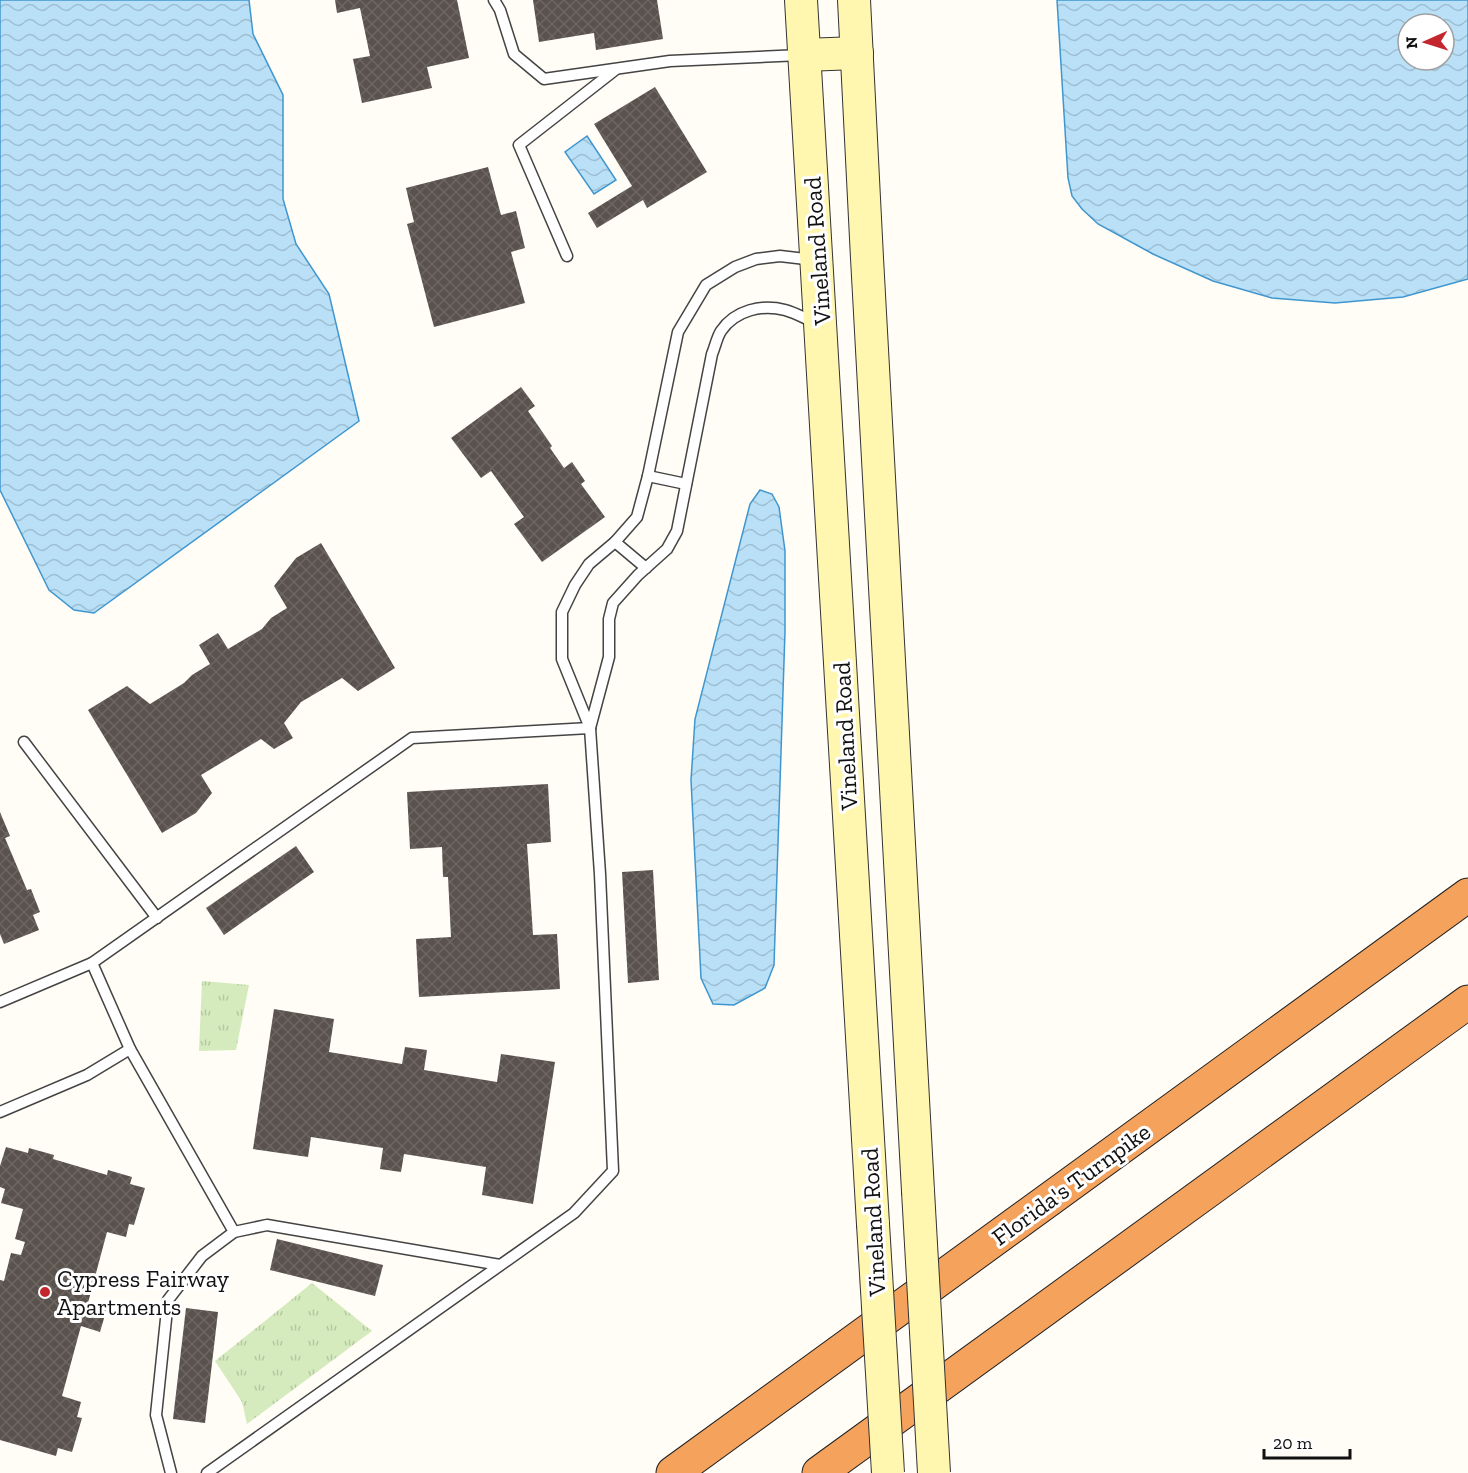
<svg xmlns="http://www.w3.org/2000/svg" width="1468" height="1473" font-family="'Zilla Slab',serif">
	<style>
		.park { fill: url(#park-tufts) }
		.water { fill: url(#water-waves); stroke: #3f96cf; stroke-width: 1.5; fill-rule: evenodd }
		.building { fill: url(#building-cross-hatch) }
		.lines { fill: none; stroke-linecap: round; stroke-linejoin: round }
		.lane-casing { stroke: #444; stroke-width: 13 }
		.secondary-casing { stroke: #333; stroke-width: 34 }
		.highway-casing { stroke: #222; stroke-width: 35 }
		.lane { stroke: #fff; stroke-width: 10 }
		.secondary { stroke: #fff6b0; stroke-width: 32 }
		.highway { stroke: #f5a25d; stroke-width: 33 }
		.secondary-bridge-casing { stroke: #333; stroke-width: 34; stroke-linecap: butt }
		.secondary-bridge { stroke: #fff6b0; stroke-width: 32 }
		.poi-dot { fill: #c4262e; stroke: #fff; stroke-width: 2 }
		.labels { text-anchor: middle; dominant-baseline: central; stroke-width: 6; stroke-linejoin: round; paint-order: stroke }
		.street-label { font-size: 24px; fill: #111; stroke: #fff }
		.poi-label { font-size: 24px; fill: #111; stroke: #fff; text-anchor: start }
	</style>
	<defs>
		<pattern id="park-tufts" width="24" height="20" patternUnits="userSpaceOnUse" patternTransform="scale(1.5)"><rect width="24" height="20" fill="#d5ebbd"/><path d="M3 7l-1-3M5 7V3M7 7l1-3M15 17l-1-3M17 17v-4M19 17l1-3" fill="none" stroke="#b6c8a1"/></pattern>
		<pattern id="water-waves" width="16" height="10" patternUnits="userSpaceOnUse" patternTransform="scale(1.5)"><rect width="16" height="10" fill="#b9e0f7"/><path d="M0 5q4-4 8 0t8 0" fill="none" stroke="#9ebfd3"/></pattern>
		<pattern id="building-cross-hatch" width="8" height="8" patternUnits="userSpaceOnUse" patternTransform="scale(1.5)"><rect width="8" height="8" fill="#5a524d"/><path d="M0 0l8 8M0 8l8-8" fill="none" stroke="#6d6662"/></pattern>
	</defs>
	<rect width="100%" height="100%" fill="#fffdf5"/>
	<g class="park">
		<polygon points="202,981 249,985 236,1050 199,1051"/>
		<polygon points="312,1283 372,1331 247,1424 242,1402 215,1361"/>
	</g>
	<g class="water">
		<polygon points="0,0 249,0 253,34 283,95 283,199 296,244 329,294 359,421 94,613 74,610 49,590 0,490"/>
		<path d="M1057,0H1468V279L1403,297L1335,303L1272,298L1213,281L1153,254L1098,224L1082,209L1072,196L1068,178ZM1408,24H1444V60H1408Z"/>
		<polygon points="587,136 616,180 594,194 565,152"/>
		<polygon points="760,490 772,494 779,507 785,551 785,631 774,965 765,988 734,1005 713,1004 701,978 691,780 695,719 750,504"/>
	</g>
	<g class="building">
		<polygon points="335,0 457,0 469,58 427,67 432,88 362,103 353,59 370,56 360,8 337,13"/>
		<polygon points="533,0 657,0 663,39 596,50 594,33 539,42"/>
		<polygon points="655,87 707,172 647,208 643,200 597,228 588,213 632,186 594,124"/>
		<polygon points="488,167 501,215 516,211 525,248 511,252 525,303 434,327 407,224 414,222 406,188"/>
		<polygon points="521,387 535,406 528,411 552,446 550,448 564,468 572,462 585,481 581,484 605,517 542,562 514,524 524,517 491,471 481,478 451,438"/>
		<polygon points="321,543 395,668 358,691 342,678 301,702 284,723 293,738 274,749 261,739 201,775 212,793 196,813 162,833 88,710 127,686 150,704 184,683 192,675 210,664 199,645 218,633 228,649 262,629 271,618 287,608 274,586 296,558"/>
		<polygon points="548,784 551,842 527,844 533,935 557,934 560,989 419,997 416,939 451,937 448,877 443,877 442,847 410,849 407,792"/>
		<polygon points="0,812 10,836 5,838 27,890 31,889 40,912 33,915 39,930 4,944 0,934"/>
		<polygon points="296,846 314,872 224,935 206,908"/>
		<polygon points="653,870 659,980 628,983 622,872"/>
		<polygon points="274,1009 334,1019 329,1052 402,1064 405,1047 427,1050 424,1070 497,1082 501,1054 555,1062 533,1204 482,1195 486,1167 404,1154 401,1172 380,1169 383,1148 311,1137 308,1157 253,1149"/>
		<polygon points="6,1147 28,1153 29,1148 54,1155 53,1159 107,1175 108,1170 132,1177 130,1184 145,1188 134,1225 129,1224 126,1237 107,1232 88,1303 107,1308 100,1332 81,1326 62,1396 81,1402 77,1417 82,1418 72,1452 58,1448 56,1456 0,1440 0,1280 4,1281 11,1253 21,1255 25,1242 15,1239 23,1209 1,1203 5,1189 0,1187 0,1166"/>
		<polygon points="277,1239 383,1265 375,1296 270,1270"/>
		<polygon points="186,1308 218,1312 205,1423 173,1419"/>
	</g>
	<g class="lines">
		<defs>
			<g id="lane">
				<polyline points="494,0 500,10 514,54 544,79 670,61 801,55"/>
				<polyline points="567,256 519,145 615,70"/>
				<polyline points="648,476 686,484"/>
				<polyline points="615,542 646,568"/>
				<path d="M590,728L609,657V619L613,603L638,575L667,549L677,531L712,354C715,347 717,337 721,331C735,310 762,304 785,310C796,313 806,319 816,323"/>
				<polyline points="24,742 157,918"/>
				<polyline points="92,963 130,1049 234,1232"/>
				<polyline points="0,1002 92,963 412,738 590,728"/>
				<polyline points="0,1112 87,1075 130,1049"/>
				<polyline points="171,1473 156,1415 168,1300 202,1256 234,1232 267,1225 500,1265"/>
				<polyline points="207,1473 574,1213 613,1171 600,874 590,728 562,659 562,612 575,585 589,564 615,542 637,517 648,476 678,332 706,285 735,267 756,259 780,256 814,260"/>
			</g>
			<g id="secondary">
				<polyline points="801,0 873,1224"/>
				<polyline points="854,0 867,258 918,1191"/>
				<polyline points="804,55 857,53"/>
			</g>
			<g id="highway">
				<polyline points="673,1473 1468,895"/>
				<polyline points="819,1473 1468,1002"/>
			</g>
		</defs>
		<use href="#lane" class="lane-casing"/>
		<use href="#secondary" class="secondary-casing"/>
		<use href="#highway" class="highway-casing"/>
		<use href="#lane" class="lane"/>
		<use href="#secondary" class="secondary"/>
		<use href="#highway" class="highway"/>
		<defs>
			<g id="secondary-bridge">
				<polyline points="918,1191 934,1473"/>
				<polyline points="873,1224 888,1473"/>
			</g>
		</defs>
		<use href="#secondary-bridge" class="secondary-bridge-casing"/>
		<use href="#secondary-bridge" class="secondary-bridge"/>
	</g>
	<circle class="poi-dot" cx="45" cy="1292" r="6"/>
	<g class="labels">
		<g class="street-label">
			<text transform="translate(817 251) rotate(-94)">Vineland Road</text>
			<text transform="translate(845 736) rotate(-93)">Vineland Road</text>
			<text transform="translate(1071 1184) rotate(-36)">Florida's Turnpike</text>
			<text transform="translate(873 1222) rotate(-93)">Vineland Road</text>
		</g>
		<g class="poi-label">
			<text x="57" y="1278">Cypress Fairway<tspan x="57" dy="28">Apartments</tspan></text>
		</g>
	</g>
	<g transform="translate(1426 42) rotate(267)"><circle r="28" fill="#ffffff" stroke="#a0a0a0" stroke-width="1.5"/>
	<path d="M0-4.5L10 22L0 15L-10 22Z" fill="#c4262e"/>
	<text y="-9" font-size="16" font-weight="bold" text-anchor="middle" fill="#111111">N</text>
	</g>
	<path d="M1264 1449v9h86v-9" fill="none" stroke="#111111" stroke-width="3"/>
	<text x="1273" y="1449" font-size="18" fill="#111111" stroke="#ffffff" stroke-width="4.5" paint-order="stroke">20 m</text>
</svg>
